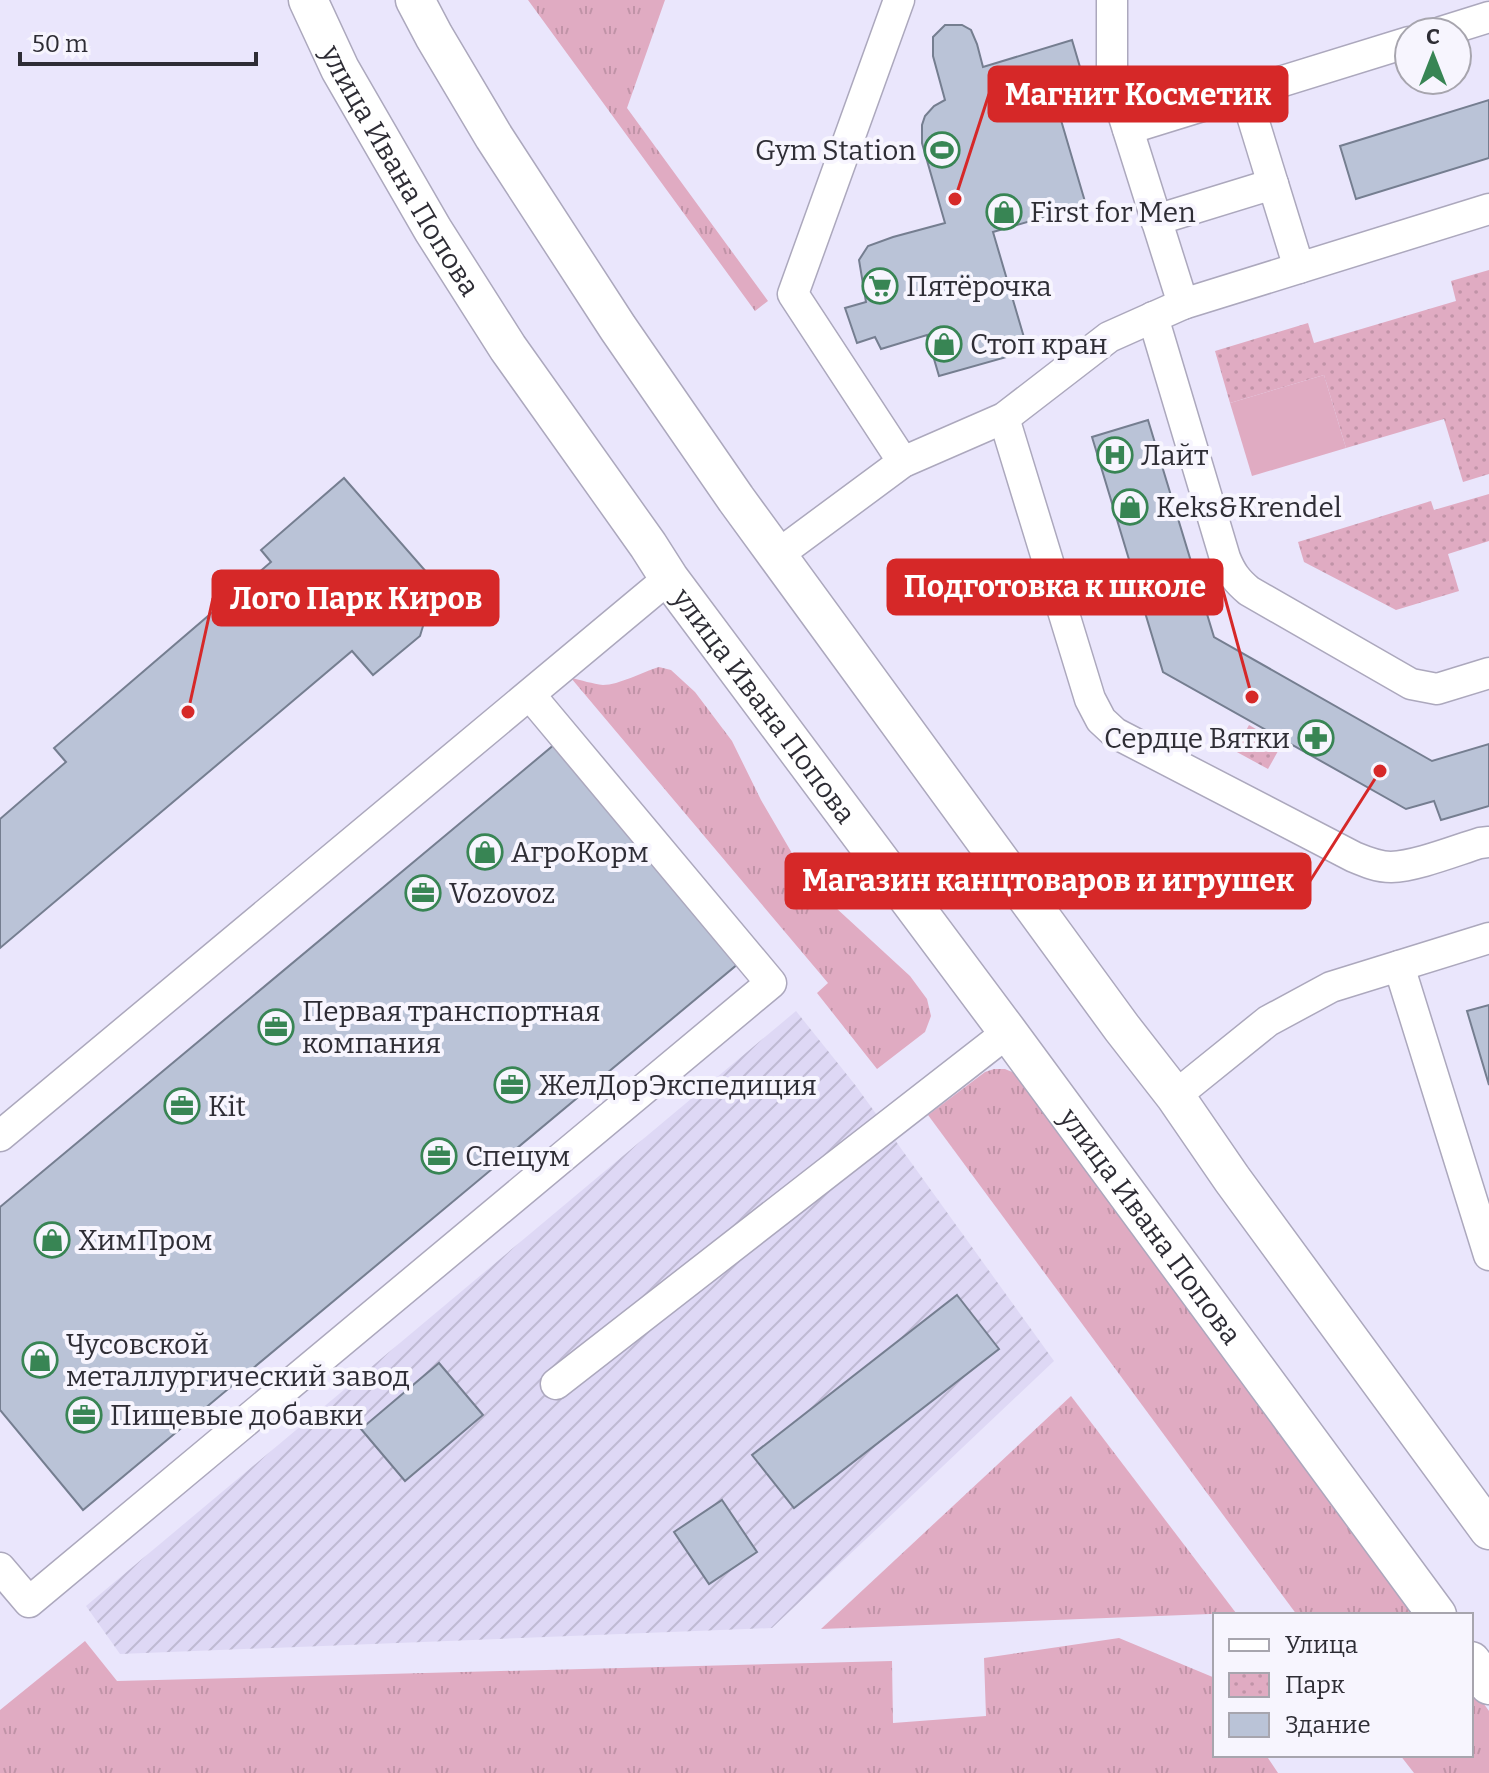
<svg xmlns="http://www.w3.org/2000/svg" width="1489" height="1773" font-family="Bitter,serif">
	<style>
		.industrial { fill: url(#industrial-furrows) }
		.grass { fill: url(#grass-tufts) }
		.park { fill: url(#park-dots) }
		.garden { fill: #e0abc2 }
		.building { fill: #bac3d7; stroke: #757e90; stroke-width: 2 }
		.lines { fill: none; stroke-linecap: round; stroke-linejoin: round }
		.minor-casing { stroke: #aca8bd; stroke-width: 33 }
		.major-casing { stroke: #aca8bd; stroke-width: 41 }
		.minor { stroke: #fff; stroke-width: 30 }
		.major { stroke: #fff; stroke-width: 38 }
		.labels { text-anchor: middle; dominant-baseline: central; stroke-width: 8; stroke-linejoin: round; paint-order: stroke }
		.poi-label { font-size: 28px; fill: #2e2d35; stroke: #f7f5fe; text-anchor: start }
		.street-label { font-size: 28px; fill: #2e2d35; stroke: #f7f5fe }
		.leader { fill: none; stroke: #d62828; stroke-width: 3 }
		.callout-dot { fill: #d62828; stroke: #f7f5fe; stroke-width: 3 }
		.callout { fill: #d62828; stroke: #d62828; stroke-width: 3 }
		.callout-label { font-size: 30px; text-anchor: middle; font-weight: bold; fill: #fff }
	</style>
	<defs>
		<pattern id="industrial-furrows" width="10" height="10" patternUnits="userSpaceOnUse" patternTransform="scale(2)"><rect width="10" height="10" fill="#ded8f5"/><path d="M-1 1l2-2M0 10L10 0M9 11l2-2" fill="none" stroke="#bfbad3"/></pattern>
		<pattern id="grass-tufts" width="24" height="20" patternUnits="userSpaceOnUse" patternTransform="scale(2)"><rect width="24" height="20" fill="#e0abc2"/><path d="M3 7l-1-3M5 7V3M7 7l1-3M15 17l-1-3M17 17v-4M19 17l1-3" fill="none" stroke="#c093a7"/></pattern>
		<pattern id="park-dots" width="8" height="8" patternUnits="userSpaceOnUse" patternTransform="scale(2)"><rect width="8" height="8" fill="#e0abc2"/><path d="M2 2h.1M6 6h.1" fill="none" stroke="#c093a7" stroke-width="1.8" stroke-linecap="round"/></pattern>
	</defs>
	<rect width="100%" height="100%" fill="#eae6fc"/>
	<polygon class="industrial" points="796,1011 856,1086 1054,1361 772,1628 120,1654 86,1606"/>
	<g class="grass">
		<polygon points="528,0 665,0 627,108 768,301 755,311"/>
		<path d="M659,667L671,670L695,692L732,741L761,800L796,860L835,907L910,976L927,999L931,1016L925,1032L877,1069L817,993L828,983L571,678C581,680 593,684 603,685C619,685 642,672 659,667Z"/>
		<polygon points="994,1069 1005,1069 1017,1074 1419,1615 1297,1615 928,1115 985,1072"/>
		<polygon points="1071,1396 1236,1613 821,1629"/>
		<polygon points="1119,1638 1215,1678 1215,1755 1266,1755 1278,1773 0,1773 0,1710 85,1641 117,1681 892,1661 893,1723 986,1716 984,1658"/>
		<polygon points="1471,1686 1489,1711 1489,1773 1414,1773 1400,1755 1471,1755"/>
	</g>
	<g class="park">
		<polygon points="1489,270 1489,474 1463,482 1444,419 1346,448 1324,375 1230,403 1215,351 1308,323 1314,343 1456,301 1451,281"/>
		<polygon points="1489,494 1489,541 1448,554 1459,591 1396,610 1304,562 1298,542 1431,501 1434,510"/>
		<polygon points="1249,725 1282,744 1268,769 1235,751"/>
	</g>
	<polygon class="garden" points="1324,375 1346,448 1252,476 1230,403"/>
	<g class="building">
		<polygon points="945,25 962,25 971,30 977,44 983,67 1072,40 1090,101 1058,110 1086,205 993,232 1028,351 939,376 927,335 881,349 875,337 857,343 845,308 866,302 859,260 868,246 893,237 945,223 922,143 922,125 925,116 934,106 945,100 933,56 933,37"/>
		<polygon points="1489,100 1489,158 1356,199 1340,146"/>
		<polygon points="1148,420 1214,637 1432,761 1489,744 1489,806 1441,820 1434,801 1406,809 1163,672 1092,437"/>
		<polygon points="344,478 436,583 420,636 373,675 352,651 0,948 0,819 66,762 54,748 271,562 261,550"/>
		<polygon points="555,744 739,963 83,1510 0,1410 0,1207"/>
		<polygon points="1489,1005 1489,1085 1467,1011"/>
		<polygon points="957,1295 999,1349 794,1508 752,1455"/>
		<polygon points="439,1363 483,1415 405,1481 361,1429"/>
		<polygon points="722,1500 757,1552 709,1584 674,1532"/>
	</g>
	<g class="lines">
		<defs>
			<g id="minor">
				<polyline points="899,0 793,294 903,462"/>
				<polyline points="1112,0 1112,79 1183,304"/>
				<polyline points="1441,32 1489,17"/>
				<polyline points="1245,93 1273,184"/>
				<polyline points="1128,129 1409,42"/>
				<polyline points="1156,220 1273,184 1299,268"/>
				<path d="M1153,317L1225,558C1231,573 1237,581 1249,591L1411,684L1437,689L1489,673"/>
				<path d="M1004,418L1090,699L1101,720L1115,733L1354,857C1366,862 1378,867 1391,867C1417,866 1454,851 1480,843L1489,842"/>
				<polyline points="776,556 903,462 1004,418 1109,337 1183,304 1489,209"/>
				<polyline points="1399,966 1489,1255"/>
				<polyline points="1175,1096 1268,1021 1331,987 1489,938"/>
				<polyline points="0,1136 669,578"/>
				<polyline points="556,1384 1008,1032"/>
				<polyline points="0,1568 29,1602 771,983 530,695"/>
			</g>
			<g id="major">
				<path id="s1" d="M308,0L340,69L433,230L508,348L648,545L669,578L1008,1032L1437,1615"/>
				<polyline points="415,0 434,36 494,137 618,328 736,499 1122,1028 1175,1096 1232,1179 1489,1530"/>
				<polyline points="1471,1661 1489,1685"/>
			</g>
		</defs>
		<use href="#minor" class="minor-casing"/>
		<use href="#major" class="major-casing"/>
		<use href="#minor" class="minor"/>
		<use href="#major" class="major"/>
	</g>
	<defs>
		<symbol id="stadium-ring" viewBox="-11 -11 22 22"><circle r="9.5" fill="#f7f5fe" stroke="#388554" stroke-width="1.5"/><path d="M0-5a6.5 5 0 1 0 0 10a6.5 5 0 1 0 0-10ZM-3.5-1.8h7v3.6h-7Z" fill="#388554"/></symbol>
		<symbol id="shop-ring" viewBox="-11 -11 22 22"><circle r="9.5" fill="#f7f5fe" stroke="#388554" stroke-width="1.5"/><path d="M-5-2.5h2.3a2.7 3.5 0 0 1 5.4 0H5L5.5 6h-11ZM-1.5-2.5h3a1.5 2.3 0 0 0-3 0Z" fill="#388554"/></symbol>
		<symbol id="supermarket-ring" viewBox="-11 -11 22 22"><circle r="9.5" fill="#f7f5fe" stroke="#388554" stroke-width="1.5"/><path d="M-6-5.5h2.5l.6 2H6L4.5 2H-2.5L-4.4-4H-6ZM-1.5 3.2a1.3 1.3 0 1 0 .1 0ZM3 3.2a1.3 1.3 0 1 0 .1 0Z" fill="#388554"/></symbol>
		<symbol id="hospital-ring" viewBox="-11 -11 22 22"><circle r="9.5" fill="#f7f5fe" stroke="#388554" stroke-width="1.5"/><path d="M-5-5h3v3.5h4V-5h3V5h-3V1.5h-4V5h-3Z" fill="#388554"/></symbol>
		<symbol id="pharmacy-ring" viewBox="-11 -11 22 22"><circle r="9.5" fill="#f7f5fe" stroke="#388554" stroke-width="1.5"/><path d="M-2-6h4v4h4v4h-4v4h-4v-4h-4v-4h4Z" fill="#388554"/></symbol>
		<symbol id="office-ring" viewBox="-11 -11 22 22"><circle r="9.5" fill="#f7f5fe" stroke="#388554" stroke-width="1.5"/><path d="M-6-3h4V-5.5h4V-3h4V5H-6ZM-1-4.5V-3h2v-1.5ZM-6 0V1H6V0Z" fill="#388554"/></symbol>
	</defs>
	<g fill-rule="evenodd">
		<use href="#stadium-ring" x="922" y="130" width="40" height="40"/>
		<use href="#shop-ring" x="984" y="192" width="40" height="40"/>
		<use href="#supermarket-ring" x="860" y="266" width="40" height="40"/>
		<use href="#shop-ring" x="924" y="324" width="40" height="40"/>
		<use href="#hospital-ring" x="1095" y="435" width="40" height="40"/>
		<use href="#shop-ring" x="1110" y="487" width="40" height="40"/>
		<use href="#pharmacy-ring" x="1296" y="718" width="40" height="40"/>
		<use href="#shop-ring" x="465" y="832" width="40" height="40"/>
		<use href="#office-ring" x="403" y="873" width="40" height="40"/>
		<use href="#office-ring" x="256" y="1007" width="40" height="40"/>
		<use href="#office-ring" x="492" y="1065" width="40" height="40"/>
		<use href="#office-ring" x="162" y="1086" width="40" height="40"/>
		<use href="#office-ring" x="419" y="1136" width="40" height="40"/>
		<use href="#shop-ring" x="32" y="1220" width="40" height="40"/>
		<use href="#shop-ring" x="20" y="1340" width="40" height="40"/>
		<use href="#office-ring" x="64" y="1395" width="40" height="40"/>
	</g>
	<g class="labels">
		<g class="poi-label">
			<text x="916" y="150" text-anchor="end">Gym Station</text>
			<text x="1030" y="212">First for Men</text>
			<text x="906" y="286">Пятёрочка</text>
			<text x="970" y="344">Стоп кран</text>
			<text x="1141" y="455">Лайт</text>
			<text x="1156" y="507">Keks&amp;Krendel</text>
			<text x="1290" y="738" text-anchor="end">Сердце Вятки</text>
			<text x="511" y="852">АгроКорм</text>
			<text x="449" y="893">Vozovoz</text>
			<text x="302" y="1011">Первая транспортная<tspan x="302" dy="32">компания</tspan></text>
			<text x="538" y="1085">ЖелДорЭкспедиция</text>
			<text x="208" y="1106">Kit</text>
			<text x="465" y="1156">Спецум</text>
			<text x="78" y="1240">ХимПром</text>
			<text x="66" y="1344">Чусовской<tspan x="66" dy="32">металлургический завод</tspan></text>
			<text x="110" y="1415">Пищевые добавки</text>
		</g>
		<g class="street-label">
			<text stroke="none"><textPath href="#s1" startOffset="194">улица Ивана Попова</textPath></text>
			<text stroke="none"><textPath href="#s1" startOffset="842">улица Ивана Попова</textPath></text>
			<text stroke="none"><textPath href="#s1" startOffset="1490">улица Ивана Попова</textPath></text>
		</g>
	</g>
	<path class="leader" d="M955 199L989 94M1252 697L1222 587M188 712L213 598M1380 771L1310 881"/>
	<g class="callout-dot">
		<circle cx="955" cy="199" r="8"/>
		<circle cx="1252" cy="697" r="8"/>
		<circle cx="188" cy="712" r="8"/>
		<circle cx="1380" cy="771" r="8"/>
	</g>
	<g class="callout">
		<rect x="989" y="67" width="298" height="54" rx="8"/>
		<rect x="888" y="560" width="334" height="54" rx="8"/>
		<rect x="213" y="571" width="285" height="54" rx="8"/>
		<rect x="786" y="854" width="524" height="54" rx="8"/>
	</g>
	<g class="callout-label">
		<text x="1138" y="105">Магнит Косметик</text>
		<text x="1055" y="597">Подготовка к школе</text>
		<text x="356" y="609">Лого Парк Киров</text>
		<text x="1048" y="891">Магазин канцтоваров и игрушек</text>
	</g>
	<rect x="1213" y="1613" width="260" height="144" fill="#f7f5fe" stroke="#a7a5ae" stroke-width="2"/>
	<rect x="1229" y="1639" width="40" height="12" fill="#ffffff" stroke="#a7a5ae" stroke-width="2"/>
	<text x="1285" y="1653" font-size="24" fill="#2e2d35">Улица</text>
	<rect x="1229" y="1673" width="40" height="24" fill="url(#park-dots)" stroke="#a7a5ae" stroke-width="2"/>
	<text x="1285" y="1693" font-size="24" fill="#2e2d35">Парк</text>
	<rect x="1229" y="1713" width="40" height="24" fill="#bac3d7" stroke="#a7a5ae" stroke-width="2"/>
	<text x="1285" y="1733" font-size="24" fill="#2e2d35">Здание</text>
	<g transform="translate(1433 56)"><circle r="38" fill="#f7f5fe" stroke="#a7a5ae" stroke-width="2"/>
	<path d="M0-6L14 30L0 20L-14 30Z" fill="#388554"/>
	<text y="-12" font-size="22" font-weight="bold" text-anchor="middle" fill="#2e2d35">С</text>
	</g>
	<path d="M20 52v12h236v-12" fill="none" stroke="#2e2d35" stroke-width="4"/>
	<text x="32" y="52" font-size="24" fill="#2e2d35" stroke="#f7f5fe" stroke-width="6" paint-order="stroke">50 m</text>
</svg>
